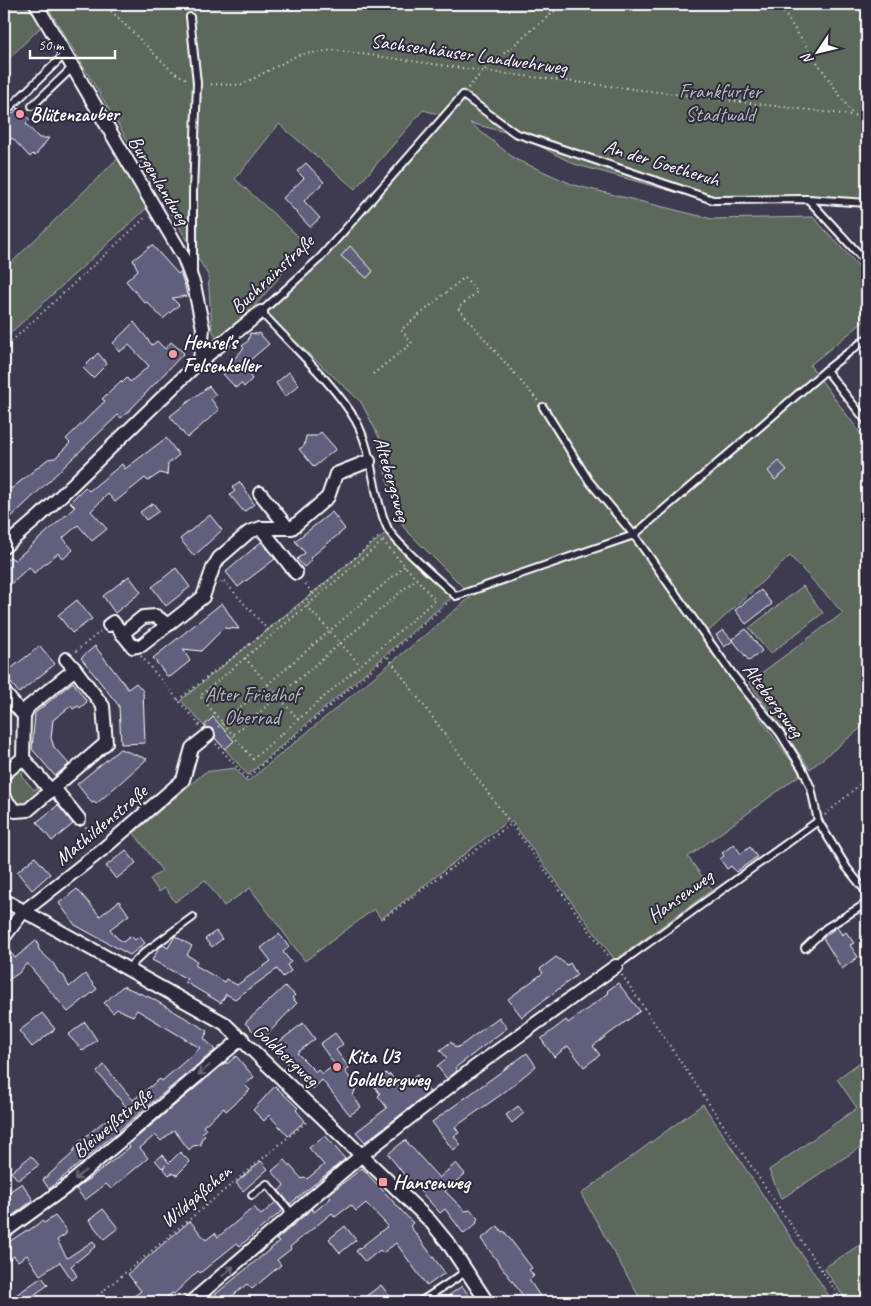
<svg xmlns="http://www.w3.org/2000/svg" width="871" height="1306" font-family="Caveat,sans-serif">
	<style>
		.green { fill: #5b675c; stroke: #adb3ae }
		.building { fill: #605f7d; stroke: #fff }
		.lines { fill: none; stroke-linecap: round; stroke-linejoin: round }
		.service-casing { stroke: #fff; stroke-width: 10 }
		.minor-casing { stroke: #fff; stroke-width: 16 }
		.path { stroke: #fff; stroke-width: 2; stroke-dasharray: 1 4; stroke-linecap: butt }
		.service { stroke: #2f2a3d; stroke-width: 6 }
		.minor { stroke: #2f2a3d; stroke-width: 12 }
		.oneway { stroke: #6d6a77 }
		.poi-dot { fill: #ff9aa2; stroke: #2f2a3d; stroke-width: 2 }
		.labels { text-anchor: middle; dominant-baseline: central; stroke-width: 4; stroke-linejoin: round; paint-order: stroke }
		.street-label { font-size: 20px; fill: #fff; stroke: #2f2a3d }
		.park-label { font-size: 20px; fill: #b5bbb6; stroke: #2f2a3d }
		.poi-label { font-size: 20px; font-weight: bold; fill: #fff; stroke: #2f2a3d; text-anchor: start }
	</style>
	<rect width="100%" height="100%" fill="#3e3a50"/>
	<filter id="ink" filterUnits="userSpaceOnUse"><feTurbulence type="fractalNoise" baseFrequency=".02" numOctaves="2"/><feDisplacementMap in="SourceGraphic" scale="10" xChannelSelector="R" yChannelSelector="G"/><feConvolveMatrix kernelMatrix="1 2 1 2 8 2 1 2 1" color-interpolation-filters="sRGB"/></filter>
	<g filter="url(#ink)">
		<g class="green">
			<polygon points="4,4 28,4 42,26 4,63"/>
			<polygon points="46,4 867,4 867,200 711,202 574,164 520,136 470,123 515,159 574,185 712,219 813,217 867,275 867,319 810,365 867,442 867,723 810,769 749,682 843,613 790,556 708,632 705,643 801,774 688,857 712,890 615,960 510,819 381,919 374,909 305,961 250,888 224,906 205,880 175,902 165,888 159,892 150,879 162,871 134,833 205,772 235,768 247,782 472,596 404,528 396,511 385,472 379,437 361,402 266,314 324,260 450,117 423,110 355,189 279,124 235,179 307,244 254,307 217,340 212,329 208,275"/>
			<polygon points="119,157 148,207 6,337 4,335 4,270"/>
			<polygon points="387,532 452,597 248,775 181,700"/>
			<polygon points="803,586 823,613 770,654 749,628"/>
			<polygon points="21,767 27,769 21,775 34,790 41,785 42,790 26,806 17,807 4,790 4,780"/>
			<polygon points="867,1057 867,1143 781,1199 769,1170 857,1108 837,1079"/>
			<polygon points="703,1104 833,1302 642,1302 581,1194"/>
			<polygon points="867,1240 867,1302 847,1302 824,1268"/>
		</g>
		<g class="building">
			<polygon points="18,108 30,120 26,124 39,138 49,138 35,156 33,154 30,157 12,138 4,145 4,122"/>
			<polygon points="306,163 324,182 304,201 320,218 310,227 283,198 304,178 297,171"/>
			<polygon points="152,245 178,274 180,272 185,286 187,296 172,298 179,305 163,319 147,302 145,303 126,281 138,270 133,260"/>
			<polygon points="350,246 373,271 367,278 341,256"/>
			<polygon points="134,322 152,345 157,341 165,349 171,342 184,353 130,410 121,418 118,415 4,524 4,480 11,489 48,459 55,458 70,443 66,439 105,401 102,399 111,390 121,381 122,383 127,378 130,382 149,366 129,345 119,352 113,343"/>
			<polygon points="250,333 257,334 259,333 269,344 243,366 252,379 244,387 241,383 236,388 223,374 226,372 224,370 244,348 242,346 248,341"/>
			<polygon points="98,353 107,364 93,378 83,368"/>
			<polygon points="289,372 299,385 285,397 276,383"/>
			<polygon points="209,386 216,395 211,399 219,410 187,438 170,416"/>
			<polygon points="321,432 336,449 314,467 299,449 304,446 306,436 316,436"/>
			<polygon points="166,438 179,455 168,464 167,475 160,473 148,481 145,478 115,502 108,494 91,511 107,529 92,541 78,525 63,538 73,550 63,559 58,553 34,573 29,567 4,590 4,562 10,557 15,560 75,507 70,502 85,487 89,491 122,464 125,469"/>
			<polygon points="779,461 787,470 775,480 768,471"/>
			<polygon points="240,482 254,504 244,512 230,495 235,491 232,488"/>
			<polygon points="153,503 159,511 146,520 140,512"/>
			<polygon points="332,512 345,529 310,558 312,560 304,567 297,559 305,553 295,541"/>
			<polygon points="210,515 222,530 194,556 180,539"/>
			<polygon points="261,542 275,559 238,587 226,572"/>
			<polygon points="176,568 190,587 166,606 152,587"/>
			<polygon points="129,576 141,592 115,613 103,596"/>
			<polygon points="761,590 772,604 746,624 735,610"/>
			<polygon points="77,600 92,619 72,633 58,615"/>
			<polygon points="222,603 239,629 224,628 201,651 183,649 190,661 170,677 167,676 153,658"/>
			<polygon points="746,629 762,651 749,661 732,639"/>
			<polygon points="723,630 733,641 724,647 716,635"/>
			<polygon points="40,646 55,664 19,693 4,674"/>
			<polygon points="95,646 128,689 136,683 143,691 145,743 121,744 119,706 81,658"/>
			<polygon points="73,682 87,702 80,708 78,706 73,709 71,706 53,720 51,738 54,747 69,764 55,776 32,749 35,713"/>
			<polygon points="213,717 234,741 225,749 215,738 214,730 204,726"/>
			<polygon points="120,749 147,759 103,798 96,804 94,802 92,803 77,784"/>
			<polygon points="58,805 73,824 52,841 37,822"/>
			<polygon points="734,844 741,854 750,847 757,857 736,872 731,866 727,869 720,859 724,856 722,853"/>
			<polygon points="126,850 136,863 116,879 106,866"/>
			<polygon points="35,857 50,874 32,890 17,872"/>
			<polygon points="77,889 100,916 119,901 129,915 110,929 116,937 123,942 131,936 135,940 139,936 145,943 130,955 75,925 59,903"/>
			<polygon points="837,927 842,935 846,932 854,943 850,945 858,957 842,969 823,938"/>
			<polygon points="216,931 222,939 212,947 205,939"/>
			<polygon points="279,934 289,947 283,952 291,962 287,965 291,971 283,977 277,969 235,999 226,994 221,1003 185,982 187,979 152,960 159,948 163,945 168,948 175,936 192,946 187,955 197,961 195,965 224,982 226,979 237,985 271,961 261,948"/>
			<polygon points="37,940 39,950 53,963 59,973 64,976 69,987 85,974 97,989 68,1012 27,963 19,973 4,983 4,959 11,953 15,958"/>
			<polygon points="556,957 567,965 570,963 577,975 522,1017 508,999 543,973 540,969"/>
			<polygon points="618,983 640,1011 593,1046 600,1055 584,1067 568,1046 554,1057 541,1039 566,1020 568,1023 609,993 607,991"/>
			<polygon points="123,986 151,998 208,1031 204,1038 215,1050 49,1189 43,1180 71,1155 79,1142 104,1121 108,1119 112,1123 128,1109 97,1072 104,1065 133,1100 160,1079 162,1081 200,1048 137,1010 133,1016 117,1009 113,1013 104,1003"/>
			<polygon points="285,986 295,995 292,998 297,1003 262,1040 245,1023"/>
			<polygon points="42,1013 55,1029 32,1047 19,1031"/>
			<polygon points="499,1017 507,1028 455,1068 457,1071 447,1079 437,1066 447,1058 440,1050 451,1042 456,1048 463,1044"/>
			<polygon points="85,1022 97,1040 83,1051 68,1035"/>
			<polygon points="303,1023 315,1039 297,1053 316,1072 318,1070 322,1074 335,1065 320,1044 335,1033 343,1044 336,1050 349,1068 345,1071 356,1087 353,1096 361,1107 350,1115 322,1080 313,1089 271,1048"/>
			<polygon points="527,1053 536,1066 502,1094 455,1127 459,1133 454,1136 461,1145 453,1150 432,1122"/>
			<polygon points="236,1056 254,1077 245,1085 250,1090 226,1111 224,1108 203,1126 206,1130 202,1133 205,1136 201,1139 201,1145 193,1146 189,1150 174,1130 161,1141 155,1135 140,1148 148,1158 111,1189 106,1184 85,1200 76,1189 130,1147 128,1145 226,1062 227,1064"/>
			<polygon points="386,1073 388,1076 390,1074 400,1087 417,1075 430,1092 365,1142 356,1132 387,1108 378,1096 380,1094 373,1084"/>
			<polygon points="275,1086 298,1108 296,1110 305,1121 288,1136 269,1115 264,1121 253,1110"/>
			<polygon points="518,1106 524,1113 512,1123 506,1115"/>
			<polygon points="325,1135 345,1159 290,1204 279,1191 284,1185 272,1171 285,1160 302,1179 305,1177 307,1179 324,1165 309,1148"/>
			<polygon points="405,1140 439,1178 456,1163 465,1174 445,1191 465,1211 471,1210 478,1219 476,1221 477,1223 464,1234 445,1209 440,1213 410,1180 409,1181 388,1154"/>
			<polygon points="180,1152 190,1162 177,1175 172,1173 169,1175 163,1168 166,1165 162,1168 155,1160 163,1155 169,1163"/>
			<polygon points="31,1156 39,1165 18,1180 11,1172"/>
			<polygon points="261,1161 268,1169 243,1191 236,1183"/>
			<polygon points="362,1168 413,1223 410,1226 445,1273 427,1286 396,1243 383,1253 380,1250 365,1262 356,1251 388,1226 366,1203 356,1211 351,1205 335,1217 332,1213 290,1247 291,1249 277,1260 281,1265 252,1289 247,1284 225,1302 216,1302 212,1297 279,1242 276,1240 312,1209 314,1212 331,1198 328,1195"/>
			<polygon points="22,1183 33,1200 4,1222 4,1203 9,1199 6,1194"/>
			<polygon points="276,1202 283,1210 240,1246 237,1243 200,1273 198,1271 174,1294 172,1293 161,1302 126,1302 141,1291 128,1274 190,1221 206,1240 215,1233 218,1237 254,1207 261,1215"/>
			<polygon points="103,1209 118,1228 104,1239 89,1220"/>
			<polygon points="55,1216 66,1230 66,1234 57,1240 67,1258 93,1241 96,1246 71,1266 77,1276 72,1280 60,1262 40,1275 27,1255 18,1261 14,1256 4,1263 4,1245 27,1230 28,1231 42,1221 44,1223"/>
			<polygon points="345,1226 356,1240 340,1253 329,1239"/>
			<polygon points="498,1226 502,1232 504,1231 532,1268 529,1270 534,1276 529,1280 544,1302 516,1302 524,1297 481,1239"/>
			<polygon points="42,1277 48,1285 24,1302 6,1302"/>
			<polygon points="381,1285 394,1302 358,1302"/>
			<polygon points="462,1286 474,1302 452,1302 448,1296"/>
		</g>
		<g class="lines">
			<defs>
				<g id="service">
					<polyline points="190,17 197,83 193,192 193,273"/>
					<polyline points="32,106 72,68"/>
					<polyline points="4,113 64,55"/>
					<polyline points="808,199 867,263"/>
					<path d="M867,203L808,199L713,200L515,133L463,95L320,258L261,312C291,345 334,383 356,421C374,454 372,495 388,529C395,543 442,583 456,596L634,535L826,370L867,338"/>
					<polyline points="826,370 867,422"/>
					<polyline points="543,407 589,481 634,535 733,675 780,733 803,770 811,788 818,821 847,868 867,893"/>
					<polyline points="805,948 826,928 867,903"/>
					<polyline points="616,966 818,821"/>
					<polyline points="127,969 145,952 193,917"/>
					<polyline points="252,1195 267,1184 293,1215"/>
					<polyline points="420,1302 467,1271"/>
				</g>
				<g id="minor">
					<polyline points="36,4 184,258 194,285 203,328 200,361"/>
					<polyline points="260,493 288,528"/>
					<polyline points="261,528 296,573"/>
					<polyline points="4,547 40,516 200,361 261,312"/>
					<polyline points="109,625 113,622 133,647 142,645 203,597 213,568 219,558 249,532 261,528 292,528 328,497 336,474 369,461"/>
					<polyline points="122,634 143,617 156,616 168,625"/>
					<polyline points="4,692 24,716 23,758 51,791"/>
					<polyline points="24,716 28,707 75,669 66,659"/>
					<polyline points="4,774 23,758"/>
					<polyline points="54,788 79,819"/>
					<polyline points="4,798 15,811 28,810 106,743 103,706 75,669"/>
					<polyline points="4,900 224,1023 430,1221 448,1243 487,1302"/>
					<polyline points="4,937 23,912 103,849 183,780 192,748 208,735"/>
					<polyline points="4,1232 66,1187 242,1038"/>
					<polyline points="191,1302 363,1154 471,1070 616,966"/>
				</g>
			</defs>
			<use href="#service" class="service-casing"/>
			<use href="#minor" class="minor-casing"/>
			<g class="path">
				<polyline points="104,4 173,72 187,79"/>
				<polyline points="189,4 190,10"/>
				<polyline points="778,4 853,115"/>
				<polyline points="206,84 241,85 298,55 333,50 483,71 867,117"/>
				<polyline points="468,88 483,71 563,4"/>
				<polyline points="4,348 147,216"/>
				<polyline points="373,374 412,343 401,330 465,277 477,292 458,308 538,401"/>
				<polygon points="383,541 435,600 253,759 200,696"/>
				<polyline points="221,583 223,580 268,630 313,594 304,582"/>
				<polyline points="313,594 381,535"/>
				<polyline points="307,606 360,665"/>
				<polyline points="76,651 100,632"/>
				<polyline points="141,656 201,727"/>
				<polyline points="388,657 511,824"/>
				<polyline points="245,658 298,719"/>
				<polyline points="178,700 268,630"/>
				<polyline points="218,727 405,566"/>
				<polyline points="234,734 416,579"/>
				<polyline points="216,744 247,778 450,601"/>
				<polyline points="825,815 867,778"/>
				<polyline points="86,827 95,839"/>
				<polyline points="384,918 511,824 609,957"/>
				<polyline points="622,975 843,1302"/>
				<polyline points="90,1302 309,1120"/>
			</g>
			<use href="#service" class="service"/>
			<use href="#minor" class="minor"/>
		</g>
		<defs><path id="oneway-shaft" d="M-6 0H5M1.5-3L5.5 0L1.5 3" fill="none" stroke-width="1.6" stroke-linecap="round" stroke-linejoin="round" transform="scale(1.25)"/></defs>
		<g class="oneway">
			<use href="#oneway-shaft" transform="translate(204 1070) rotate(140)"/>
			<use href="#oneway-shaft" transform="translate(80 1175) rotate(140)"/>
			<use href="#oneway-shaft" transform="translate(228 1271) rotate(-41)"/>
		</g>
	</g>
	<g class="poi-dot">
		<circle cx="20" cy="114" r="5"/>
		<circle cx="173" cy="354" r="5"/>
		<circle cx="337" cy="1067" r="5"/>
		<rect x="378" y="1177" width="10" height="10" rx="2.5"/>
	</g>
	<g class="labels">
		<g class="street-label">
			<text transform="translate(469 54) rotate(8)">Sachsenhäuser Landwehrweg</text>
			<text transform="translate(662 163) rotate(17)">An der Goetheruh</text>
			<text transform="translate(159 180) rotate(59)">Burgenlandweg</text>
			<text transform="translate(272 274) rotate(-43)">Buchrainstraße</text>
			<text transform="translate(392 479) rotate(74)">Altebergsweg</text>
			<text transform="translate(773 700) rotate(53)">Altebergsweg</text>
			<text transform="translate(101 825) rotate(-40)">Mathildenstraße</text>
			<text transform="translate(680 896) rotate(-36)">Hansenweg</text>
			<text transform="translate(286 1055) rotate(43)">Goldbergweg</text>
			<text transform="translate(112 1123) rotate(-40)">Bleiweißstraße</text>
			<text transform="translate(196 1196) rotate(-40)">Wildgäßchen</text>
		</g>
		<g class="park-label">
			<text x="720" y="91">Frankfurter<tspan x="720" dy="23">Stadtwald</tspan></text>
			<text x="252" y="694">Alter Friedhof<tspan x="252" dy="23">Oberrad</tspan></text>
		</g>
		<g class="poi-label">
			<text x="30" y="114">Blütenzauber</text>
			<text x="183" y="342">Hensel's<tspan x="183" dy="23">Felsenkeller</tspan></text>
			<text x="347" y="1056">Kita U3<tspan x="347" dy="23">Goldbergweg</tspan></text>
			<text x="393" y="1182">Hansenweg</text>
		</g>
	</g>
	<rect width="871" height="1306" fill="none" stroke="#2f2a3d" stroke-width="20"/>
	<rect x="10" y="10" width="851" height="1286" fill="none" stroke="#fff" stroke-width="2" filter="url(#ink)"/>
	<g transform="translate(818 52) rotate(235)" stroke="#2f2a3d" stroke-width="4" paint-order="stroke">
	<path d="M0-4L9 19L0 12L-9 19Z" fill="#ffffff"/>
	<text y="-8" font-size="14" font-weight="bold" text-anchor="middle" fill="#ffffff">N</text>
	</g>
	<path d="M30 50v8h85v-8" fill="none" stroke="#ffffff" stroke-width="2.5"/>
	<text x="38" y="50" font-size="15" fill="#ffffff" stroke="#2f2a3d" stroke-width="4" paint-order="stroke">50 m</text>
</svg>
